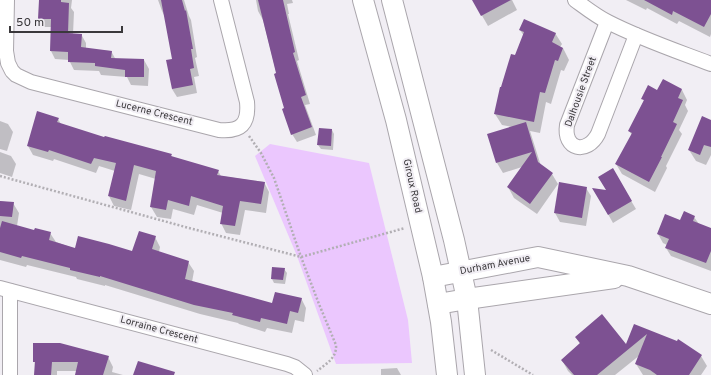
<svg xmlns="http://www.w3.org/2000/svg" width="711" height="375" font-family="Overpass,sans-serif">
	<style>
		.green { fill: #ebc7fe }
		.shadow { fill: #0003 }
		.building { fill: #7d5192 }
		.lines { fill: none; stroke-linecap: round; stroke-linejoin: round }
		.street-casing { stroke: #aaa6ac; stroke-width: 16 }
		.secondary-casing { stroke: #aaa6ac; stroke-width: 22 }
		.path { stroke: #b2afb4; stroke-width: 2.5; stroke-dasharray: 2 2; stroke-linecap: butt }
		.street { stroke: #fff; stroke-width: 14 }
		.secondary { stroke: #fff; stroke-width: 20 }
		.labels { text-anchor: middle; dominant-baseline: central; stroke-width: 4; stroke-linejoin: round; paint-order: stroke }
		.street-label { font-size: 10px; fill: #3a383b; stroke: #f1eef4 }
	</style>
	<rect width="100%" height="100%" fill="#f1eef4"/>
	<polygon class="green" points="270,144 369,163 408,320 412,363 336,364 297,256 255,156"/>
	<g class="shadow">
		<polygon points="40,0 72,0 71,8 74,12 73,34 81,34 86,43 86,49 111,51 116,60 144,60 149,69 148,86 131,85 127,77 101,75 99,71 74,70 69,60 55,59 51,51 52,27 44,27 39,19"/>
		<polygon points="158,0 184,0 189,16 191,20 197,57 195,58 199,76 194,77 197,93 177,97 172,89 173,59 165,17 162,11"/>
		<polygon points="256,0 292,0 293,3 287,4 289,14 288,14 299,60 297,61 310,104 305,105 316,135 297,142 292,134 263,20 258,11"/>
		<polygon points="473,0 512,0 517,10 488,26"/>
		<polygon points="626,0 711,0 711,34 710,37 679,21 677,24 647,8 646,10"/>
		<polygon points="520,30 555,33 562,44 560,47 563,48 569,60 564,71 561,70 551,104 546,102 540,133 530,131 541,166 552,174 558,184 537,214 514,198 508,187 522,167 503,173 497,163 512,127 502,125 495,114 515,56 524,36"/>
		<polygon points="663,81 682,90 687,100 685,105 688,111 679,130 682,134 666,166 667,168 655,192 622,174 616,164 632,135 629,131 644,101 643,99 658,91"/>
		<polygon points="58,119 61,124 105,139 171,155 173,158 218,171 221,176 264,182 269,192 266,213 245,210 240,235 226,233 221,223 223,213 197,205 194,215 173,209 171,219 157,217 151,207 156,179 139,174 131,210 114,206 109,196 115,171 99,166 96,173 54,159 53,161 33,155 28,146"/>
		<polygon points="0,121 8,124 13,132 7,151 0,149"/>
		<polygon points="711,121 711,155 706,165 696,161 689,150"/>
		<polygon points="332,130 334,134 333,150 321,149 318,145"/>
		<polygon points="0,152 11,156 16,164 12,177 0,173"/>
		<polygon points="612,169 636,209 613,223 594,189 608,191"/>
		<polygon points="560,183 586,188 591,196 586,226 560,222 555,213"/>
		<polygon points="0,201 13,203 19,213 17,226 35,231 50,233 56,242 76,249 133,252 155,237 160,247 159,252 188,262 194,271 192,282 273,305 301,298 306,308 304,322 295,320 292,333 267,328 265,332 239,324 238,323 200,314 105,285 105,286 77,279 76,277 27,265 26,267 0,260"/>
		<polygon points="694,217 699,224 711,229 711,271 671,256 666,248 667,245 663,243 658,234 681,221"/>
		<polygon points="284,269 287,273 285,284 274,283 272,279"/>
		<polygon points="634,326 701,356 707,366 701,375 643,375 636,364 640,355 615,375 572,375 568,371 562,360 580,344 576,337 626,346"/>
		<polygon points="34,344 108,357 113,367 112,372 123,375 76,375 77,371 57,371 57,375 35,375"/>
		<polygon points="397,368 401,375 381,375 381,369"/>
	</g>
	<g class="building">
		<polygon points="39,0 61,0 61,2 69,3 68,33 82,34 81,47 112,51 111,58 144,59 144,77 125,77 125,70 95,66 95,63 68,62 68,52 50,51 51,19 38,19"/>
		<polygon points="161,0 182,0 185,11 186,10 193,49 191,49 194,68 190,69 193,85 172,89 166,60 172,59"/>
		<polygon points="258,0 283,0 295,52 293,53 306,95 301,97 312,127 291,135 282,109 284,108 274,74 276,73"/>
		<polygon points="472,0 511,0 481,16"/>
		<polygon points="644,0 711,0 711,14 704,27 673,11 672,15"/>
		<polygon points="524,19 556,33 552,42 563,48 558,61 555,60 545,93 540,92 534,122 494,114 500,87 501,87 511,54 515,55 524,32 519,30"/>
		<polygon points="663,79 682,89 678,98 683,100 673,122 677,124 661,157 662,157 649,182 615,164 632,133 628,131 644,100 641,99 648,85 657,90"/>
		<polygon points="37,111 59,118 57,122 104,137 105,136 172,154 171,156 219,170 217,175 265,182 261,204 240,201 235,226 220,224 223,206 191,196 189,206 168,200 166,210 150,207 156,171 134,165 126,201 108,196 116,163 94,158 91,164 49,150 48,152 27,146"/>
		<polygon points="702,116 711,120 711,147 704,145 700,155 688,150"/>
		<polygon points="526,122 538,162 553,173 530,204 507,187 532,152 496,163 487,134"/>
		<polygon points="319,128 332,129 331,146 317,145"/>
		<polygon points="613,168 632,201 608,215 592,188 606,190 598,177"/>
		<polygon points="559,182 587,187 582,218 554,213"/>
		<polygon points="0,201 14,202 12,217 0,216"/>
		<polygon points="684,211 695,216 693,221 711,228 711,251 706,263 665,248 669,239 657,234 665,214 680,220"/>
		<polygon points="2,221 34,230 35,228 51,232 49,240 75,248 78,236 109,244 132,251 139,231 156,236 152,249 189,261 185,279 272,303 275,292 302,298 298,313 290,311 287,324 261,318 260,322 232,315 233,313 194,305 100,276 100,277 70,270 70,268 22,256 21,258 0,252 0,228"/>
		<polygon points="272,267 285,268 283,280 271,279"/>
		<polygon points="602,314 626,344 634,324 677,341 678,339 702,355 689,375 657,375 650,370 635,364 647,334 597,375 574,375 561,360 580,343 575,337"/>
		<polygon points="33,343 60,343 109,356 103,375 75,375 78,362 52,362 51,375 34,375 35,362 33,362"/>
		<polygon points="138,361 175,372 174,375 133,375"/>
	</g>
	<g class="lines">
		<defs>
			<g id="street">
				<path d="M7,0L6,51L8,63L12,71L16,75L31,82L219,130C241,132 249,124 247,102L221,0"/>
				<path d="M575,0C586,8 596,16 608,22C641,39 677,51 711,64"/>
				<path d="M607,22L567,125C563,150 587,155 598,134L636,35"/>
				<polyline points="0,288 287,364 295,367 305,375"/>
				<polyline points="10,375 10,291"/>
			</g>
			<g id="secondary">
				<polyline points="363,0 396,120 433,277 441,322 447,375"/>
				<polyline points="392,0 454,240 467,299 475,375"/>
				<polyline points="433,277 538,257 628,276 711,304"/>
				<polyline points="438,304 467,299 614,278"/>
			</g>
		</defs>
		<use href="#street" class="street-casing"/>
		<use href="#secondary" class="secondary-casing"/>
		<g class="path">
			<path d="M249,136L261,153L274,178L301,257L319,304L336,345C337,358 326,364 317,371"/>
			<polyline points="0,176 189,228 301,257 405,228"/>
			<polyline points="491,350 533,375"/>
		</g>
		<use href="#street" class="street"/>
		<use href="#secondary" class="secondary"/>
	</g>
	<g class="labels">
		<g class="street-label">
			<text transform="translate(581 92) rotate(-70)">Dalhousie Street</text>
			<text transform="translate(154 113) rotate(14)">Lucerne Crescent</text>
			<text transform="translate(412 186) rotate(77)">Giroux Road</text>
			<text transform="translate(495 265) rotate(-11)">Durham Avenue</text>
			<text transform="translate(159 330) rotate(15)">Lorraine Crescent</text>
		</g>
	</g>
	<path d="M10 26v6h112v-6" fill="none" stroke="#3a383b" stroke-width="2"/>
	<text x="16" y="26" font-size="12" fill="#3a383b" stroke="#f1eef4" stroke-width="3" paint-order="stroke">50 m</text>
</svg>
